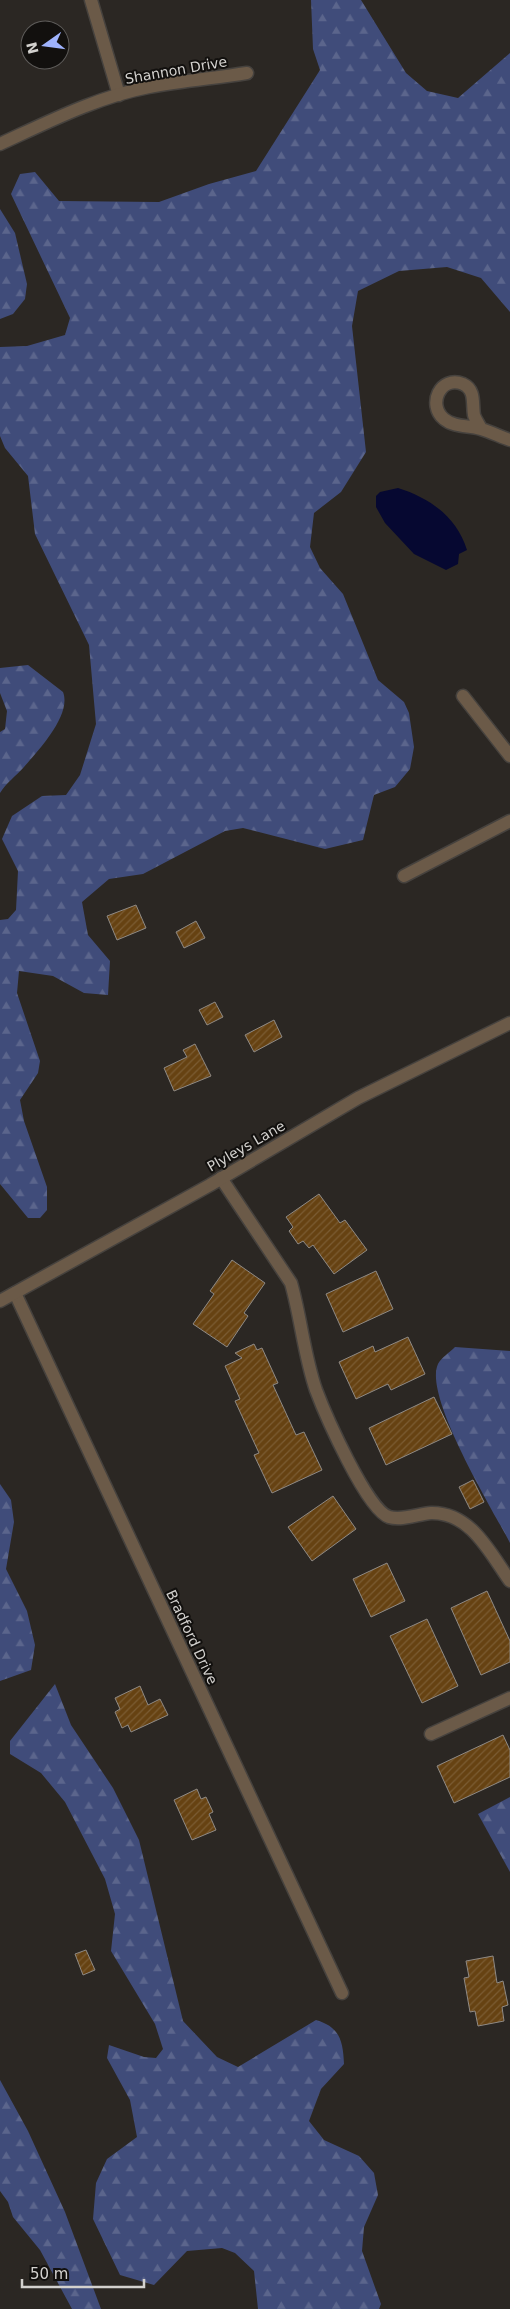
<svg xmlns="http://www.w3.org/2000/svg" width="510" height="2309" font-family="'DejaVu Sans',sans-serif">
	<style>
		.forest { fill: url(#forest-firs) }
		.water { fill: #060831 }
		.building { fill: url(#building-hatch); stroke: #8f8a85 }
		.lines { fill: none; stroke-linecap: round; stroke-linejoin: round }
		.minor-casing { stroke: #46423e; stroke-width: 15 }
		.minor { stroke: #6b5a48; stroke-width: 12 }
		.labels { text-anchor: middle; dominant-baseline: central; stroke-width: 4; stroke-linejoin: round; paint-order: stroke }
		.street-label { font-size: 14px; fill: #d3d1ce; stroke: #12100e }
	</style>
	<defs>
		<pattern id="forest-firs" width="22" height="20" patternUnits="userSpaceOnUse" patternTransform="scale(1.25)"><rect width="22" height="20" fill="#404c7a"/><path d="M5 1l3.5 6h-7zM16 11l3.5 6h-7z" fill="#5b658c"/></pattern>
		<pattern id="building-hatch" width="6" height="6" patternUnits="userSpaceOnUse" patternTransform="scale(1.25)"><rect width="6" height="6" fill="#664212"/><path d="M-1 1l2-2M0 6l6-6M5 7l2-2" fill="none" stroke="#7b5c33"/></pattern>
	</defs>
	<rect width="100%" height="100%" fill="#2b2723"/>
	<g class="forest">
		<polygon points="311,0 361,0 406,73 427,91 458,98 510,53 510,312 481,278 447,267 399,271 358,291 352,326 366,452 341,492 314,513 310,547 320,568 343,594 378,680 404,702 409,713 414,747 410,769 395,787 374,795 363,840 325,849 243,828 225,831 143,874 109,879 82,902 88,935 110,961 108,995 84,993 53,976 19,971 17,993 40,1061 38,1073 20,1100 24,1121 47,1187 47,1210 40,1218 28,1218 0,1184 0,920 8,919 16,910 18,871 2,839 12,816 42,796 66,795 80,775 96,724 89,645 35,534 28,476 5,448 0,436 0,347 27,346 65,335 70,318 11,194 20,174 35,172 59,201 159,202 209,184 256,171 320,70 313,49"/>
		<polygon points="0,209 15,233 27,284 25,299 13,314 0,319"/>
		<path d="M28,665L63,692C72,715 38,751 24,767C16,776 6,783 0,793V732L5,729L7,711L0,693V668Z"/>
		<path d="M455,1347L510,1351V1543C493,1510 423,1396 438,1364C441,1358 450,1352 455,1347Z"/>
		<polygon points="0,1484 11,1500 14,1522 6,1569 27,1611 35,1645 31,1670 0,1681"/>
		<path d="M55,1684L71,1725L113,1788L139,1840L183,2021L217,2057L238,2067L316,2020C340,2027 343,2041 344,2064L321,2089L309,2121L324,2140L359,2156L374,2173L378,2195L364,2227L362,2251L381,2304L379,2309H258L254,2271L235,2253L222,2248L187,2251L154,2285L120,2275L93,2219L96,2183L107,2159L137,2137L130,2100L107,2058L109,2045L144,2057L156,2058L163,2049L155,2024L111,1951L115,1914L105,1879L65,1802L41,1773L10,1754V1741Z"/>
		<polygon points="510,1797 510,1872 478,1814"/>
		<polygon points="0,2080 28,2131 65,2212 101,2309 72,2309 40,2250 13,2217 8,2202 0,2191"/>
	</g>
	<path class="water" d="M398,488C430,498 457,517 467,550L459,554L458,564L446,570L414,554L385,523L376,507V496L380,492Z"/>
	<g class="building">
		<polygon points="136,905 146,928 117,940 107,916"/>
		<polygon points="196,921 205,938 184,948 176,932"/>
		<polygon points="215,1002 223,1017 207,1025 199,1010"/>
		<polygon points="274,1020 282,1037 254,1052 245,1035"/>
		<polygon points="195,1044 211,1076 174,1091 164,1068 187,1057 183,1050"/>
		<polygon points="319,1194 340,1223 345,1220 367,1250 334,1274 313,1245 309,1248 303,1241 298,1244 289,1231 293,1227 286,1217"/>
		<polygon points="232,1260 265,1283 244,1313 248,1316 227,1347 193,1324 214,1294 210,1291"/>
		<polygon points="376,1271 393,1309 343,1332 326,1294"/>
		<polygon points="408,1337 425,1374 391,1390 388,1384 356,1399 339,1362 373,1346 375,1352"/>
		<polygon points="254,1344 257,1350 262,1348 278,1383 273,1385 296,1435 304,1432 322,1470 272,1493 254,1455 259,1453 235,1401 240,1399 225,1366 242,1358 235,1353"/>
		<polygon points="434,1397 452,1434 386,1465 369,1428"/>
		<polygon points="473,1480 484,1502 470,1509 459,1487"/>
		<polygon points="333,1496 356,1529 312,1561 288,1527"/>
		<polygon points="387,1563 405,1601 371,1617 353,1579"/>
		<polygon points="487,1591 510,1641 510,1662 481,1675 451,1608"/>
		<polygon points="427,1619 458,1686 422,1703 390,1636"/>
		<polygon points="140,1686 148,1705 160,1699 168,1715 131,1732 128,1725 122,1728 115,1712 120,1709 115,1698"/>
		<polygon points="503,1735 510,1750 510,1777 454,1803 437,1766"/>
		<polygon points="197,1789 201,1799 206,1797 213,1812 209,1814 216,1830 192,1840 174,1800"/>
		<polygon points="86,1950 95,1970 83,1975 75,1954"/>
		<polygon points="493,1956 497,1983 503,1981 508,2005 502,2007 504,2021 478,2026 475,2011 470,2012 464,1978 469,1977 466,1961"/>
	</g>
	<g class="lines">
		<defs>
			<g id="minor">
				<polyline points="91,0 119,95"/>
				<path d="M0,144C48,122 97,97 149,87C182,81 215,78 247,73"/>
				<path d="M481,429C479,424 475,419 474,415C472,404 476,390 463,384C440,375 427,405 444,419C455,428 469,425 481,429C491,432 501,437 510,440"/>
				<polyline points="463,696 510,756"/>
				<polyline points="404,876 510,821"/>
				<path d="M221,1178L291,1283C301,1318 304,1355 316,1390C325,1414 367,1510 389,1517C402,1521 418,1514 431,1513C471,1512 490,1553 510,1581"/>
				<polyline points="15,1293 342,1993"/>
				<polyline points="0,1301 210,1185 358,1098 510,1023"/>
				<polyline points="431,1734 510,1698"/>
			</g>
		</defs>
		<use href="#minor" class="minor-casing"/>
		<use href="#minor" class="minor"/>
	</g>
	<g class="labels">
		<g class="street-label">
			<text transform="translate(176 70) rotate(-10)">Shannon Drive</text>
			<text transform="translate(246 1146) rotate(-30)">Plyleys Lane</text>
			<text transform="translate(192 1637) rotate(65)">Bradford Drive</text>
		</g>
	</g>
	<g transform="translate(45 45) rotate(256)"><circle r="24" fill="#12100e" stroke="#5f5d5b"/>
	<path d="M0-4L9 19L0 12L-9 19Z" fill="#9fb3fd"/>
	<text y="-8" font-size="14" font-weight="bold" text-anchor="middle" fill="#d3d1ce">N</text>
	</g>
	<path d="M22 2279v8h122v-8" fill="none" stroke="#d3d1ce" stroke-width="2.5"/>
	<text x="30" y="2279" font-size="15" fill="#d3d1ce" stroke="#12100e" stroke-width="4" paint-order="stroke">50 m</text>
</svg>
